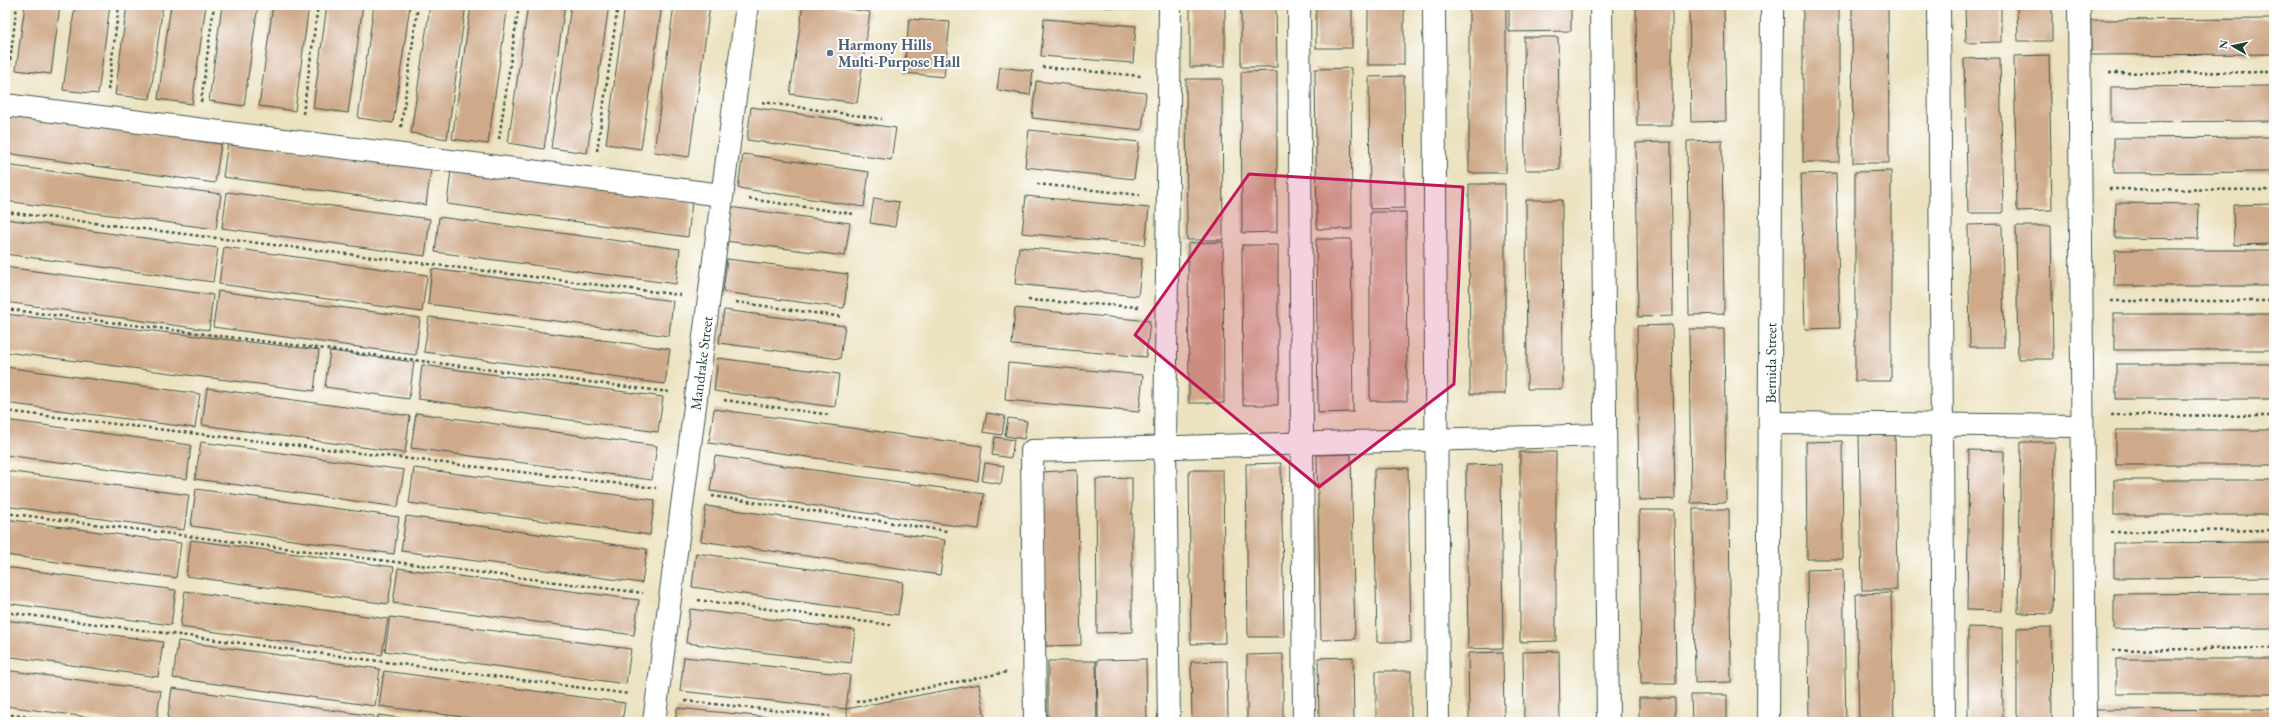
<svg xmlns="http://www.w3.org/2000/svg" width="2279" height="727" font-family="'EB Garamond',serif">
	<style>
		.building { fill: #cfaa8a }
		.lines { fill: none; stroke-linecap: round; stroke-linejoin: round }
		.minor-casing { stroke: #3e5649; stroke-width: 24 }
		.path { stroke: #3e5649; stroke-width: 2.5; stroke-dasharray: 3 3; stroke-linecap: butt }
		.minor { stroke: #fff; stroke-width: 22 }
		.marked { fill: #c2185b; fill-opacity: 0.2; stroke: #c2185b; stroke-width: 3; stroke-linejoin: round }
		.service-dot { fill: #5c6f8a; stroke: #fff; stroke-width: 1.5 }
		.labels { text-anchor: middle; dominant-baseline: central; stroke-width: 4; stroke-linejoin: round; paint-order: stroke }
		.service-label { font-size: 15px; font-weight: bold; fill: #4e5e75; stroke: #fff; text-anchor: start }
		.street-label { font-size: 15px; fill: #1f3d34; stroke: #fff }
	</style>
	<rect width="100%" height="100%" fill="#fff"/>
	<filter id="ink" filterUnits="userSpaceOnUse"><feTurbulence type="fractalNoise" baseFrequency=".025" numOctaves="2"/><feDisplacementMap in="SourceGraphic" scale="8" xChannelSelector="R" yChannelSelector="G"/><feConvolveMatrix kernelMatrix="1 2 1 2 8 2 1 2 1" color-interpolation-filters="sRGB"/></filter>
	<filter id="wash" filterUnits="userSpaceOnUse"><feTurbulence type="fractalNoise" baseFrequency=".012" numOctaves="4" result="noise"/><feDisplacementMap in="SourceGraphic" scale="16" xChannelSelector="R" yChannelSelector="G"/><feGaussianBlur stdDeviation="0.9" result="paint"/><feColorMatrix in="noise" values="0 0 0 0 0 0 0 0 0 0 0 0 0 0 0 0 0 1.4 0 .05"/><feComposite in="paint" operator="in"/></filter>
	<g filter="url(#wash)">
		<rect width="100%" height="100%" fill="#ece2c0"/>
		<g id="blocks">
			<g class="building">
				<polygon points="5,5 8,5 6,20 5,20"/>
				<polygon points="25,5 60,5 51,74 16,70"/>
				<polygon points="75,5 110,5 98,94 63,90"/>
				<polygon points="127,5 163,5 150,99 115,95"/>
				<polygon points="171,5 206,5 192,104 158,99"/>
				<polygon points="222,5 258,5 244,106 209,101"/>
				<polygon points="273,5 309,5 295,111 259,106"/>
				<polygon points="327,5 363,5 348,113 313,108"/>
				<polygon points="374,5 410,5 393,123 358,118"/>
				<polygon points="430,5 466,5 447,139 411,133"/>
				<polygon points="471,5 508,5 488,144 452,139"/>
				<polygon points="528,5 565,5 544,149 508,143"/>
				<polygon points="571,5 609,5 587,153 551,148"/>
				<polygon points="625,5 662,5 641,149 606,144"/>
				<polygon points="674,5 710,5 689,157 654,152"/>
				<polygon points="803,5 822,5 870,12 857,103 790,94"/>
				<polygon points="1085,5 1136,5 1136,10"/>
				<rect x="1190" y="5" width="35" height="62"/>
				<polygon points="1241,5 1276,5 1277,67 1241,67"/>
				<rect x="1316" y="5" width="36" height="43"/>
				<rect x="1368" y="5" width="36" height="60"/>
				<rect x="1469" y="5" width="37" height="168"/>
				<polygon points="1509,5 1571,5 1571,31 1509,32"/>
				<polygon points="1636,5 1672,5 1672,126 1637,126"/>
				<polygon points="1689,5 1724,5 1726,121 1691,122"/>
				<rect x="1803" y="5" width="36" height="157"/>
				<polygon points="1852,5 1888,5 1889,163 1853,163"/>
				<polygon points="1965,5 2001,5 2001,42 1966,43"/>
				<polygon points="2017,5 2052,5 2052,41 2018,41"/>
				<polygon points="2113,5 2248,5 2248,6 2113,7"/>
				<polygon points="909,19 950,22 944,77 904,73"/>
				<polygon points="1044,19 1136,26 1133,63 1041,56"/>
				<polygon points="2274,19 2274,54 2091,55 2091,20"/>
				<polygon points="1524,37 1558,37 1560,170 1525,170"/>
				<polygon points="2049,55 2052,210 2017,211 2014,56"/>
				<polygon points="2000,58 2003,213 1968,213 1964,59"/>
				<polygon points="1000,67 1033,71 1030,95 997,90"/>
				<polygon points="1351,68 1352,229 1317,229 1315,69"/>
				<polygon points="1277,71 1277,232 1242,233 1241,72"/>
				<polygon points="1404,76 1405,208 1370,209 1369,77"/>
				<polygon points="1186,79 1222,79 1223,240 1187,240"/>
				<polygon points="1036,81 1146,93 1142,130 1032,118"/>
				<polygon points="2274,86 2274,121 2111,122 2111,87"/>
				<polygon points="751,107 896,128 891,160 747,140"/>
				<polygon points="5,114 221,144 215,183 5,153"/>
				<polygon points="1029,130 1139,142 1134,179 1025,167"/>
				<polygon points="2274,137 2274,172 2114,173 2114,138"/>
				<polygon points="1722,140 1724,314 1689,315 1687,141"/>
				<polygon points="228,141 431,168 426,205 223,177"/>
				<polygon points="1671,142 1673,316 1638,317 1636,143"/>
				<polygon points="743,154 869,172 864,207 738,188"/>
				<polygon points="5,165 221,194 216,229 5,201"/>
				<polygon points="451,170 692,202 688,237 447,204"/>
				<polygon points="1891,171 1891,381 1855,381 1855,172"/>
				<polygon points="1836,173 1840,328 1805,329 1801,174"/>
				<polygon points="1469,184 1505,184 1505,394 1470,394"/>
				<polygon points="227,192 430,219 425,256 222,228"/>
				<polygon points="1026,196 1149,208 1145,245 1022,233"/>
				<polygon points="874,198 899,202 895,227 870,223"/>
				<polygon points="1526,200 1562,200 1563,389 1527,389"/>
				<polygon points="2116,203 2199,204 2198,239 2115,238"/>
				<polygon points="2274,204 2274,244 2234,245 2233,205"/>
				<polygon points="729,207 850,223 845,256 725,241"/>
				<polygon points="1370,212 1406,212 1407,401 1370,401"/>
				<polygon points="439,217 680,249 676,284 435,252"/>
				<polygon points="5,219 218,248 213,282 5,254"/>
				<polygon points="2002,224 2004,347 1970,347 1968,225"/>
				<polygon points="2016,226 2051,226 2053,359 2018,359"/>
				<polygon points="1316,239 1351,239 1353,412 1318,413"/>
				<polygon points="1223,242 1224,403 1189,403 1188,243"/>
				<polygon points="1242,245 1278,245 1278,405 1243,405"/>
				<polygon points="224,247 427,275 422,312 219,284"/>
				<polygon points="1019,247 1142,259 1138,296 1015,284"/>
				<polygon points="2115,250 2274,250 2274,286 2114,286"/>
				<polygon points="727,259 848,274 844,308 723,292"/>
				<polygon points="5,267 213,295 209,330 5,302"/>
				<polygon points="432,269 673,301 669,336 428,304"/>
				<polygon points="218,291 420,318 416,355 213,327"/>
				<polygon points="1015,308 1150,321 1146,357 1012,345"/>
				<polygon points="724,310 845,326 840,359 719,343"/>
				<polygon points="5,314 319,350 314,391 5,352"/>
				<rect x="2114" y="314" width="160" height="36"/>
				<polygon points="429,317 670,349 665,384 424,352"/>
				<polygon points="1672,325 1675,499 1639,500 1637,326"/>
				<polygon points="1689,329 1724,329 1726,502 1691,503"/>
				<polygon points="330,351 414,362 409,399 325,387"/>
				<polygon points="718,358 839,374 835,407 714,391"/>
				<polygon points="1008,363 1143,375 1139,412 1005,400"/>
				<rect x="2116" y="364" width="158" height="35"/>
				<polygon points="422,365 663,397 658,432 418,399"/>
				<polygon points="5,367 200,394 195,428 5,403"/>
				<polygon points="207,388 410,416 405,453 202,425"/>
				<polygon points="714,409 982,446 978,481 709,443"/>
				<polygon points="416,413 657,446 652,480 411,448"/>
				<polygon points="987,413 1005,416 1002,435 983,432"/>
				<polygon points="1008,418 1027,421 1024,439 1005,436"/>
				<polygon points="5,420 191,445 187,479 5,455"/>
				<rect x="2116" y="430" width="158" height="35"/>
				<polygon points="1895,434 1897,590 1862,590 1859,435"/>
				<polygon points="995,437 1014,440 1011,458 992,455"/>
				<polygon points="1842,441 1843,559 1807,559 1806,442"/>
				<polygon points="201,442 404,470 398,507 195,479"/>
				<polygon points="2021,442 2055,442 2052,614 2018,613"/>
				<polygon points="1969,450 2004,451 2002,611 1967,610"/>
				<polygon points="1520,452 1556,452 1556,641 1520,642"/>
				<polygon points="1351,454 1355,639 1321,640 1317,455"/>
				<polygon points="715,456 984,494 979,529 710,491"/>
				<polygon points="985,463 1004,466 1001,484 982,481"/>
				<polygon points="1281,463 1284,637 1248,637 1246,464"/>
				<polygon points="1501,464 1503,648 1468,649 1466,465"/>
				<polygon points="414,468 655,500 650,535 409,503"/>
				<polygon points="1408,468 1411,642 1377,642 1374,469"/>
				<polygon points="1077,470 1081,645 1046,646 1042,472"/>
				<polygon points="1189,470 1223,470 1225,643 1191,644"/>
				<polygon points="5,471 189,495 184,530 5,506"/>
				<polygon points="1132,478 1132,632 1097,633 1096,479"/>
				<rect x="2114" y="480" width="160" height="35"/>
				<polygon points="196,489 399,517 394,554 191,526"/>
				<polygon points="706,506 945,540 940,575 701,541"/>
				<polygon points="1693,509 1729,509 1731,682 1695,683"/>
				<polygon points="1639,510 1674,510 1676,684 1641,684"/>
				<polygon points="406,516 647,549 642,583 401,551"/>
				<polygon points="5,519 181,543 176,578 5,555"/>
				<polygon points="191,540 394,567 388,604 186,576"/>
				<polygon points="2274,542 2274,577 2114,578 2114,543"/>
				<polygon points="696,553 903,582 898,615 692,587"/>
				<polygon points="5,567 176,590 171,625 5,603"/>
				<polygon points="398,568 639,600 634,635 393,603"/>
				<polygon points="1843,569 1846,722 1809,722 1807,570"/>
				<polygon points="185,591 388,619 382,655 180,627"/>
				<polygon points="1891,593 1894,722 1859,722 1856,594"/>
				<polygon points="2274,593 2274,628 2114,629 2114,594"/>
				<polygon points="690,609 855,630 851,663 686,643"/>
				<polygon points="390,617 631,649 626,684 385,651"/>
				<polygon points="5,620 163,642 158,677 5,656"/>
				<polygon points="1968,627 2002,628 2003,722 1968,722"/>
				<polygon points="2051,627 2052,722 2017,722 2017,628"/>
				<polygon points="178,641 380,669 375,706 173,678"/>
				<polygon points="1559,651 1560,722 1524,722 1523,652"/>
				<polygon points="1503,652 1504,722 1469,722 1468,653"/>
				<polygon points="1283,654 1283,722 1247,722 1247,655"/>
				<polygon points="684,657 850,675 846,709 680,691"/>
				<polygon points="1353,657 1354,722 1319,722 1318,658"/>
				<polygon points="1146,659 1147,722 1098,722 1097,660"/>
				<rect x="2116" y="659" width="158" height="35"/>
				<polygon points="1048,661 1096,661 1097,722 1048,722"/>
				<polygon points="1227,661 1228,722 1192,722 1191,662"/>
				<polygon points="5,670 161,691 156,722 125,722 5,706"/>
				<polygon points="384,671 625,703 622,722 501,722 379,706"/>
				<rect x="1376" y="671" width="35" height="51"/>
				<polygon points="979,684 985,719 971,722 849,722 846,709"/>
				<polygon points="172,688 374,716 374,722 167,722"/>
				<polygon points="1691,695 1727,695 1727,722 1692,722"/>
				<rect x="1639" y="698" width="36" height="24"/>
				<polygon points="677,708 807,721 807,722 675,722"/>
				<polygon points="2274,709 2274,722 2095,722 2095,710"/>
				<polygon points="378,715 422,721 422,722 377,722"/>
			</g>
		</g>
	</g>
	<g filter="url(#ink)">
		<use href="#blocks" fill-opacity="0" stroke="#3e5649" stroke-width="1"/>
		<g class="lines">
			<defs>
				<g id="minor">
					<polyline points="1299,5 1304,722"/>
					<polyline points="1434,5 1438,722"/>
					<polyline points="1601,5 1608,722"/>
					<polyline points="1939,5 1944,722"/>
					<polyline points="2079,5 2085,722"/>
					<polyline points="5,105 722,195"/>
					<polyline points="1770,423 2082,426"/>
					<path id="s1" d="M654,722L747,5"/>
					<polyline points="1035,722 1032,451 1605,435"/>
					<polyline points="1169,722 1165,447 1170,5"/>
					<path id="s2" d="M1768,722L1772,5"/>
				</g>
			</defs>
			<use href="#minor" class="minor-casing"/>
			<g class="path">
				<polyline points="1042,67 1141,76"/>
				<polyline points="2109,73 2274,72"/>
				<polyline points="8,78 17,5"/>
				<polyline points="108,90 119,5"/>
				<polyline points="201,102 214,5"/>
				<polyline points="762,102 882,119"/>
				<polyline points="303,114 318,5"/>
				<polyline points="401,127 418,5"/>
				<polyline points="499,139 519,5"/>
				<polyline points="597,151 618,5"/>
				<polyline points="1037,184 1140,195"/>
				<polyline points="2109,189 2274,190"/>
				<polyline points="749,199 854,214"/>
				<polyline points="5,212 681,295"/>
				<polyline points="1028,300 1139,307"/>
				<polyline points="2111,301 2274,301"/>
				<polyline points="736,302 843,317"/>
				<polyline points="5,309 669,392"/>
				<polyline points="724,400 831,415"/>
				<polyline points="5,411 656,488"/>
				<polyline points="2111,415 2274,416"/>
				<polyline points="712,496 947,531"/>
				<polyline points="5,513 643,593"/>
				<polyline points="2111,532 2274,530"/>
				<polyline points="698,600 891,625"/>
				<polyline points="5,612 629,694"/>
				<polyline points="2113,650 2274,648"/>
				<polyline points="685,701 830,716"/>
				<polyline points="856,702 1007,672"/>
				<polyline points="5,714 66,722"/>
			</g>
			<use href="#minor" class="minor"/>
		</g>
	</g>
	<path class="marked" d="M1249,174L1463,187L1454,384L1319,487L1135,335Z"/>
	<circle class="service-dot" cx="830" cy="53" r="4"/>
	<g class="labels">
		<g class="service-label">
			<text x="838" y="44">Harmony Hills<tspan x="838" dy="17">Multi-Purpose Hall</tspan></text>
		</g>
		<g class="street-label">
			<text stroke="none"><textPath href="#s1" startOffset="362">Mandrake Street</textPath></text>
			<text stroke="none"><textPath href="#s2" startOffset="359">Bernida Street</textPath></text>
		</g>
	</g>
	<rect width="2279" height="727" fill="none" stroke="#fff" stroke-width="20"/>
	<g transform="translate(2233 46) rotate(279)" stroke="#ffffff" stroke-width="3" paint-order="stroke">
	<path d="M0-3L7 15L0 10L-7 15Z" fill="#1f3d34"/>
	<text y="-6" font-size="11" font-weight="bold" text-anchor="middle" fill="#1f3d34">N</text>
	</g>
</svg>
